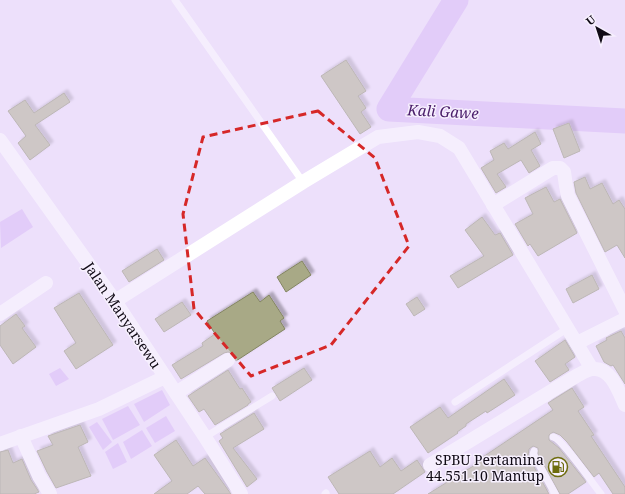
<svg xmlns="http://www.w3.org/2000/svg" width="625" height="494" font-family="'Noto Serif',serif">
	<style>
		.water { fill: #d6b3f6 }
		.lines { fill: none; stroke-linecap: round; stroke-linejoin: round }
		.river { stroke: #d6b3f6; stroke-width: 25 }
		.building { fill: #a8a986; stroke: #838562; filter: url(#shadow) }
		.service { stroke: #fff; stroke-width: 7 }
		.minor { stroke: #fff; stroke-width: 14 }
		.marked { fill: none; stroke: #d62828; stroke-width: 3; stroke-dasharray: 8 5; stroke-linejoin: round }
		.labels { text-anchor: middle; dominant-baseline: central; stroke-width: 3; stroke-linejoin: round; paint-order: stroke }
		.street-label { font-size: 14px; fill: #110b16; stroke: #f7f0fe }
		.poi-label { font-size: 14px; fill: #110b16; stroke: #f7f0fe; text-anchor: end }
		.water-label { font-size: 15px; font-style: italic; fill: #4c206c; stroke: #f7f0fe }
	</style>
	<defs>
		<filter id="shadow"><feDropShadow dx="3.5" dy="-3.5" stdDeviation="1" flood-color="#0004"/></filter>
	</defs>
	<rect width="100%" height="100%" fill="#ede0fb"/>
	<g class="water">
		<polygon points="22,209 33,227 1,248 0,222"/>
		<polygon points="60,368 69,379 56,386 49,374"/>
		<polygon points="162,390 170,405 144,422 134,404"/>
		<polygon points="128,406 140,425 113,440 102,419"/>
		<polygon points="166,416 175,431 155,443 146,428"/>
		<polygon points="97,422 112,442 103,450 89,427"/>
		<polygon points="142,430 152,446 131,459 123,442"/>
		<polygon points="118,443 127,462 113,469 105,452"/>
	</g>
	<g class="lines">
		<polyline class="river" points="456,0 389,109 625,121"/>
	</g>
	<g class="building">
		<polygon points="346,60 366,91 358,96 366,108 361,112 371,127 360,134 321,76"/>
		<polygon points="64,93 70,102 35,125 50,145 30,160 18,143 26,136 8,111 25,100 34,113"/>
		<polygon points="569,123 580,151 564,158 553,129"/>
		<polygon points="535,132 541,144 531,150 540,166 529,173 521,160 497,174 506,187 496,193 481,168 494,160 490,151 504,143 508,149"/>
		<polygon points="585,177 590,189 602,183 613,204 619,200 625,209 625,258 617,245 605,252 576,193 574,182"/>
		<polygon points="546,187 554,202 560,199 577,233 538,256 530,244 528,246 515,224 533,214 525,198"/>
		<polygon points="482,217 495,235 500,233 513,255 458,288 450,276 484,256 465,230"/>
		<polygon points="157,249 164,260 129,282 122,271"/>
		<polygon points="302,261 311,275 286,292 277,277"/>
		<polygon points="592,275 599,289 573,303 566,289"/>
		<polygon points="253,292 260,302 269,295 284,318 280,321 285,329 236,361 235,356 232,353 228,352 224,353 181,379 172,365 203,346 202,343 215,334 207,321"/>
		<polygon points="79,293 113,345 76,369 64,351 76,343 54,308"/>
		<polygon points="417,297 425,309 414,316 406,304"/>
		<polygon points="182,302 191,315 164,332 155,319"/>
		<polygon points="16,314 25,326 22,328 36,347 13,364 0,345 0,326"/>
		<polygon points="621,331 625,338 625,384 613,365 611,366 604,362 596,346 607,340 606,338"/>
		<polygon points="565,340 575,357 565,364 569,370 550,382 535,361"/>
		<polygon points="304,368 312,380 280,401 272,388"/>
		<polygon points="228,370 240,389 242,388 251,402 248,404 248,405 215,425 204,409 199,412 188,396"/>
		<polygon points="504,379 515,395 487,413 486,411 466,424 466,426 457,432 458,433 428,453 410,427 440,407 448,418"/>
		<polygon points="572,388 584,407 578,411 594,435 591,436 625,487 625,494 613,494 599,473 594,477 567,442 560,435 553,432 549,435 549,440 559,448 586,482 568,494 560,494 538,454 538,448 533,446 529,449 528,456 549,494 428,494 475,465 474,463 553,410 548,403"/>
		<polygon points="254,413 264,429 233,448 257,479 247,487 219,441 223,438 220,434"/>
		<polygon points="80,425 88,442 78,447 91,476 56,488 47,472 37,451 53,445 48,436"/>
		<polygon points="176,440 193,466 205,458 231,494 205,494 198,486 187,494 154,494 172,481 154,455"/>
		<polygon points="8,450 13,463 22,459 31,480 39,492 34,494 0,494 0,452"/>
		<polygon points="370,451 380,467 392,458 401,471 417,460 425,472 393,494 339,494 328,477"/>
	</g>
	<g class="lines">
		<g class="service">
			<polyline points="175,0 303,182"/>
			<polyline points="455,402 568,328"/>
			<polyline points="205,437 272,396"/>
			<path d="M553,437C561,438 593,484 601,494"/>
			<polyline points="534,451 533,454 555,494"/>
			<polyline points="325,494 326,493"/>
		</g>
		<g class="minor">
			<polyline points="0,140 115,301 205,437 241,494"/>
			<polyline points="493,205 553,168 560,168 564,172 566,186 568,196 625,310"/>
			<polyline points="115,301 303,182 378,137 418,132 440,136 459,148 592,369"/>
			<polyline points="0,314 46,283"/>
			<polyline points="577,343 625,319"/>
			<polyline points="176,393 228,360"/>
			<polyline points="21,436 39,476 50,494"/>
			<polyline points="0,444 99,409 165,377"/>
			<path d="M430,465L578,375C582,373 588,369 593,369C611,367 619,392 625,405"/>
		</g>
	</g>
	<path d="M0 0H625V494H0ZM318,111L375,158L409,246L331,345L251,376L194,309L183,214L203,137Z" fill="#ede0fb" fill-opacity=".55" fill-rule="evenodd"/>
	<path class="marked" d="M318,111L375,158L409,246L331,345L251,376L194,309L183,214L203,137Z"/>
	<defs>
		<symbol id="fuel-ring" viewBox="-11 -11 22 22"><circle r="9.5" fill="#f7f0fe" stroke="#6e6d0e" stroke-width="1.5"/><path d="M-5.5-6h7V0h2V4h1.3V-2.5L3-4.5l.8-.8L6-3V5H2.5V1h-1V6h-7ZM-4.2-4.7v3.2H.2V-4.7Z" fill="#6e6d0e"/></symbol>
	</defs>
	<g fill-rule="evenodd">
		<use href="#fuel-ring" x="547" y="456" width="22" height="22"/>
	</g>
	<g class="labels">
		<g class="street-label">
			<text transform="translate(123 315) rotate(56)">Jalan Manyarsewu</text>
		</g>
		<g class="poi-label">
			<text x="544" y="459">SPBU Pertamina<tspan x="544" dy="16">44.551.10 Mantup</tspan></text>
		</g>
		<g class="water-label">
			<text transform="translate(443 111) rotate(3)">Kali Gawe</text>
		</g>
	</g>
	<g transform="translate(597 28) rotate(321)" stroke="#f7f0fe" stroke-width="3" paint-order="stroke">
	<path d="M0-3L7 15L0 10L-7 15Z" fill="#110b16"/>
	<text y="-6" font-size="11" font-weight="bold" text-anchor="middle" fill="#110b16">U</text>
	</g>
</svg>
